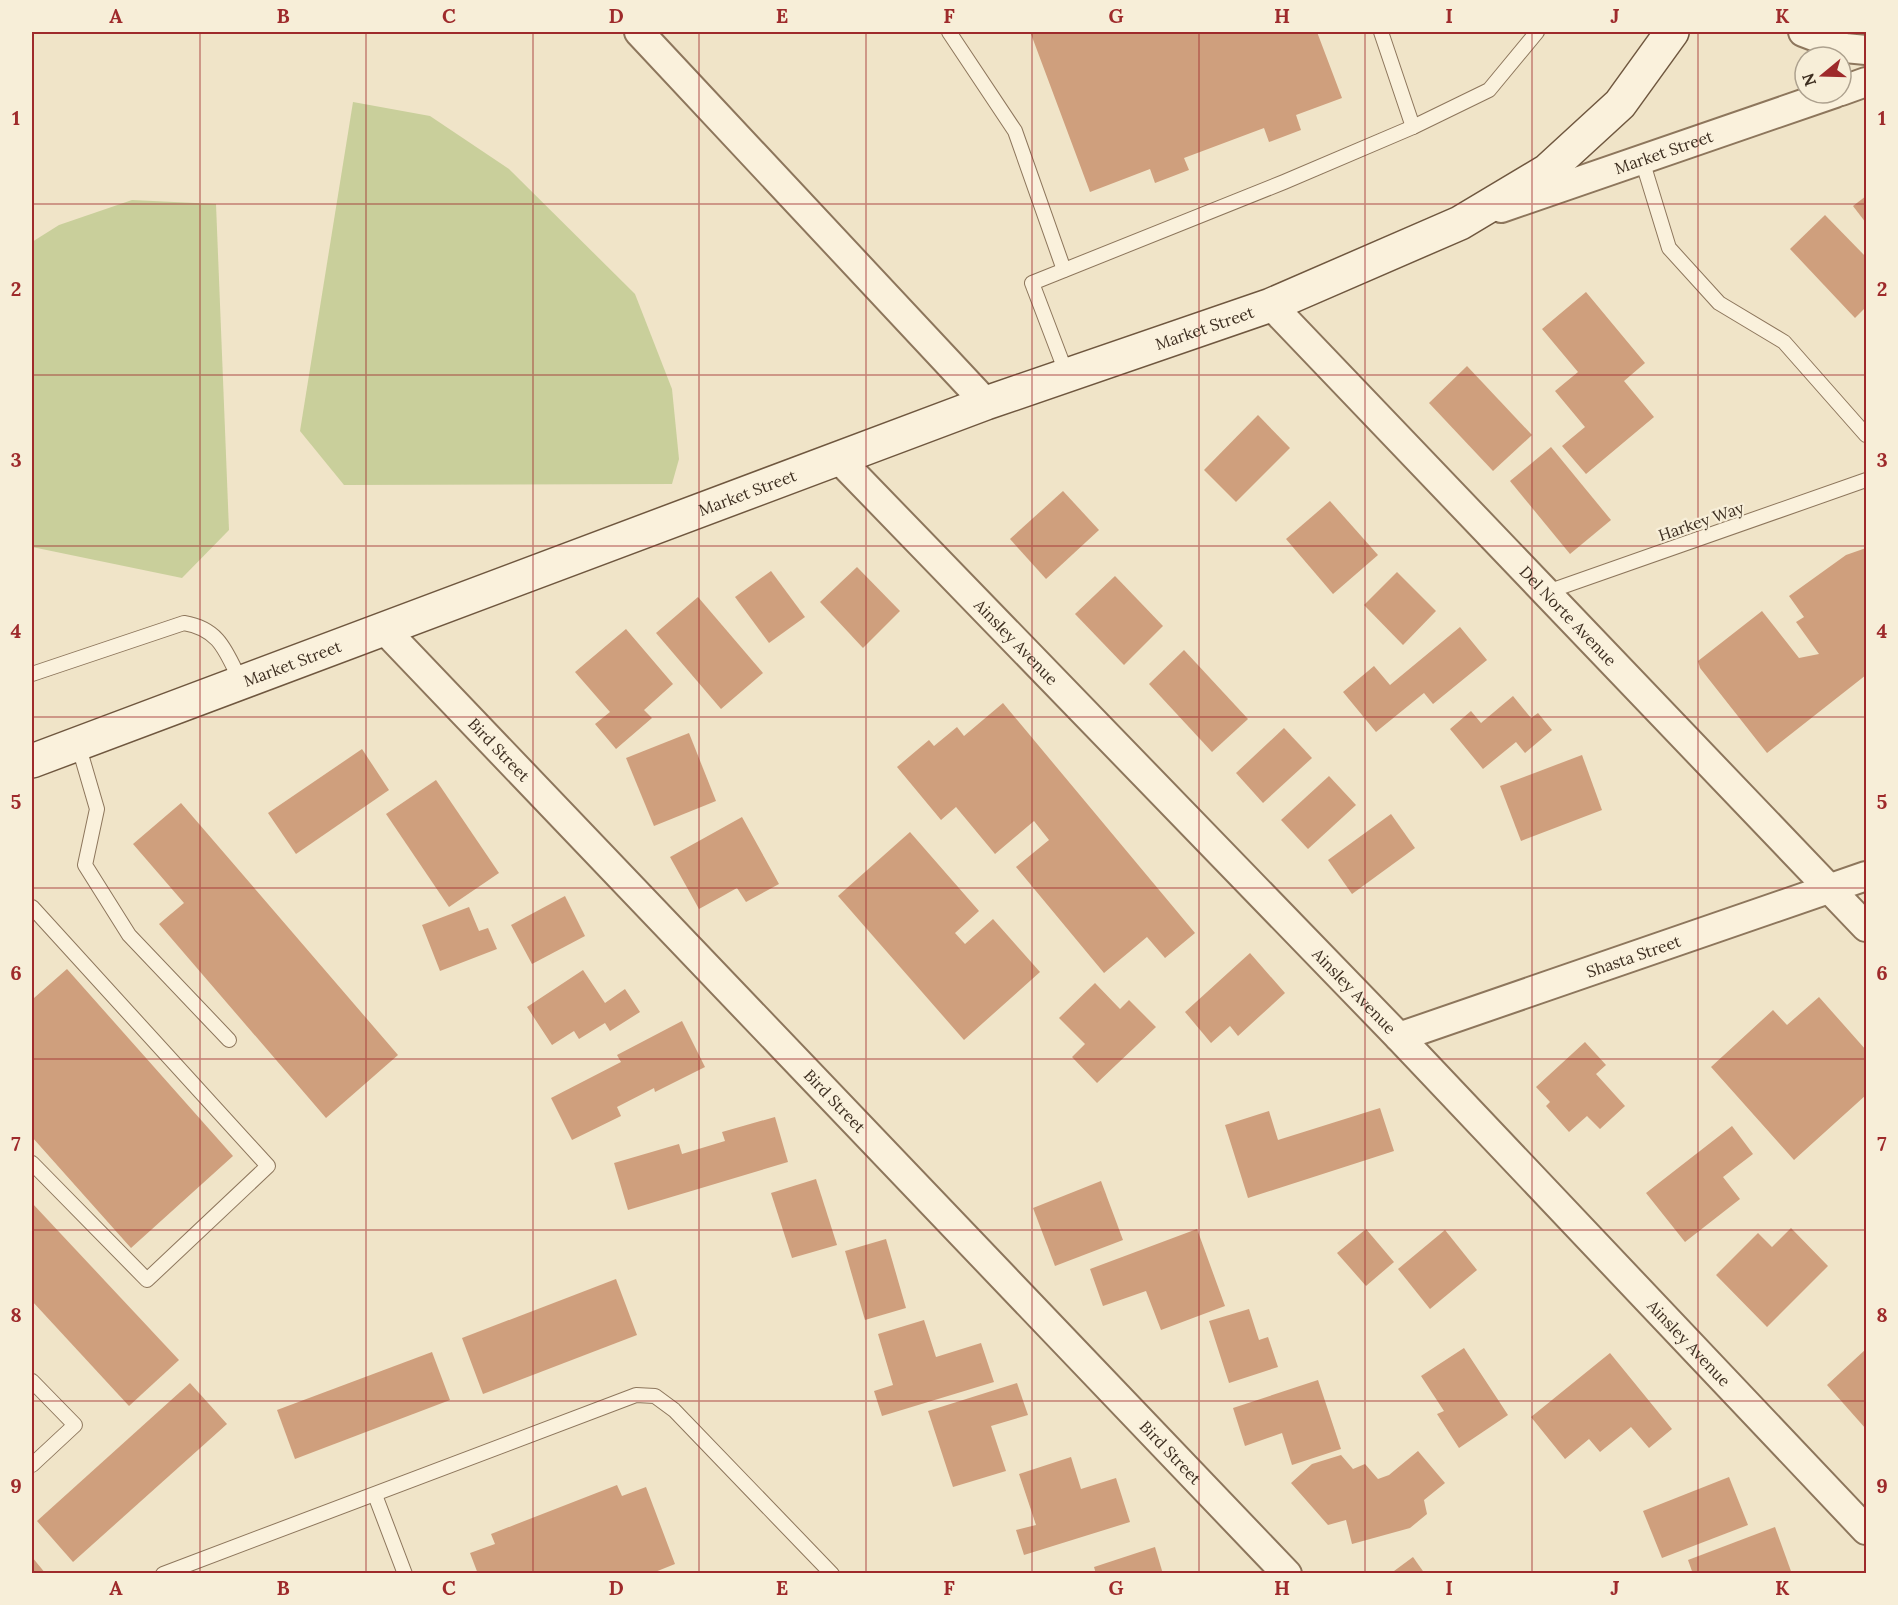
<svg xmlns="http://www.w3.org/2000/svg" width="1898" height="1605" font-family="Lora,serif">
	<style>
		.green { fill: #c9cf9b }
		.building { fill: #cf9f7d }
		.lines { fill: none; stroke-linecap: round; stroke-linejoin: round }
		.lane-casing { stroke: #8d765c; stroke-width: 16 }
		.street-casing { stroke: #8d765c; stroke-width: 32 }
		.secondary-casing { stroke: #6f573f; stroke-width: 36 }
		.lane { stroke: #faf1dc; stroke-width: 14 }
		.street { stroke: #faf1dc; stroke-width: 28 }
		.secondary { stroke: #faf1dc; stroke-width: 33 }
		.grid { fill: none; stroke: #9e2a2b; stroke-width: 1.5; stroke-opacity: 0.55 }
		.labels { text-anchor: middle; dominant-baseline: central; stroke-width: 4.5; stroke-linejoin: round; paint-order: stroke }
		.street-label { font-size: 16px; fill: #3d2e20; stroke: #f7eed8 }
		.neatline { fill: none; stroke: #9e2a2b; stroke-width: 2 }
		.grid-label { font-size: 20px; text-anchor: middle; font-weight: bold; fill: #9e2a2b }
	</style>
	<rect width="100%" height="100%" fill="#f0e4c8"/>
	<g class="green">
		<polygon points="353,102 430,116 509,169 635,294 672,389 679,459 672,484 344,485 300,431"/>
		<polygon points="132,200 216,204 229,530 182,578 32,547 32,242 59,225"/>
	</g>
	<g class="building">
		<polygon points="1039,32 1317,32 1342,98 1296,115 1301,130 1269,142 1264,128 1184,158 1189,170 1155,183 1150,169 1090,192 1031,34"/>
		<polygon points="1866,196 1866,223 1853,206"/>
		<polygon points="1825,215 1866,257 1866,307 1855,318 1790,249"/>
		<polygon points="1586,292 1645,363 1624,381 1654,417 1586,474 1562,446 1585,427 1555,391 1578,372 1542,329"/>
		<polygon points="1467,366 1532,435 1493,471 1429,403"/>
		<polygon points="1258,415 1290,448 1236,502 1204,470"/>
		<polygon points="1551,447 1611,520 1570,554 1510,481"/>
		<polygon points="1063,491 1099,530 1046,579 1010,539"/>
		<polygon points="1330,501 1378,555 1333,594 1286,539"/>
		<polygon points="1866,548 1866,675 1767,753 1700,668 1698,661 1762,611 1799,658 1819,654 1796,622 1804,617 1789,596 1846,555"/>
		<polygon points="857,567 900,611 863,648 820,602"/>
		<polygon points="771,571 805,617 769,643 735,597"/>
		<polygon points="1397,572 1436,611 1403,645 1364,605"/>
		<polygon points="1115,576 1163,626 1124,665 1075,614"/>
		<polygon points="698,597 763,673 721,709 656,633"/>
		<polygon points="1460,627 1487,660 1433,704 1424,693 1376,732 1343,692 1374,666 1390,685"/>
		<polygon points="626,629 673,684 644,710 652,718 616,749 595,724 610,712 575,672"/>
		<polygon points="1184,650 1248,719 1212,752 1149,684"/>
		<polygon points="1513,696 1531,718 1538,713 1552,730 1525,753 1516,742 1483,769 1450,729 1471,711 1481,723"/>
		<polygon points="1003,703 1195,933 1165,958 1147,937 1104,973 1016,867 1049,840 1034,821 995,854 956,807 941,820 897,767 929,740 934,746 957,727 964,736"/>
		<polygon points="1284,728 1312,758 1263,803 1236,773"/>
		<polygon points="689,733 716,801 654,826 626,758"/>
		<polygon points="362,749 389,790 296,854 268,813"/>
		<polygon points="1582,755 1602,810 1521,841 1500,786"/>
		<polygon points="1329,776 1356,805 1308,849 1281,820"/>
		<polygon points="436,780 499,873 449,907 386,814"/>
		<polygon points="181,803 398,1055 326,1118 159,924 184,903 133,844"/>
		<polygon points="1391,814 1415,848 1352,894 1328,860"/>
		<polygon points="742,817 779,884 746,902 737,888 699,909 670,857"/>
		<polygon points="910,832 979,911 955,933 965,944 993,919 1040,972 964,1040 838,896"/>
		<polygon points="565,896 585,936 532,964 511,925"/>
		<polygon points="469,907 479,931 488,928 497,949 440,971 422,925"/>
		<polygon points="1250,953 1285,993 1238,1036 1230,1026 1211,1043 1185,1012"/>
		<polygon points="67,969 233,1156 131,1248 32,1137 32,995 34,998"/>
		<polygon points="583,970 605,1003 625,989 640,1012 610,1031 605,1023 579,1039 574,1031 552,1045 527,1007"/>
		<polygon points="1095,983 1120,1009 1129,1000 1156,1027 1097,1083 1072,1057 1085,1044 1059,1018"/>
		<polygon points="1819,997 1866,1050 1866,1095 1794,1160 1711,1067 1773,1010 1787,1025"/>
		<polygon points="682,1021 705,1067 655,1092 654,1088 617,1107 621,1116 572,1140 551,1098 621,1062 617,1055"/>
		<polygon points="1585,1042 1606,1065 1596,1074 1625,1106 1600,1129 1587,1116 1569,1132 1546,1106 1550,1102 1536,1087"/>
		<polygon points="1380,1108 1394,1151 1248,1198 1225,1125 1269,1111 1278,1140"/>
		<polygon points="775,1117 788,1162 628,1210 614,1163 679,1144 682,1154 725,1141 722,1132"/>
		<polygon points="1732,1126 1753,1154 1723,1177 1740,1199 1685,1242 1646,1193"/>
		<polygon points="816,1179 837,1245 792,1258 771,1193"/>
		<polygon points="1101,1181 1123,1240 1055,1266 1033,1208"/>
		<polygon points="32,1203 179,1360 129,1406 32,1301"/>
		<polygon points="1791,1228 1828,1266 1767,1327 1716,1275 1758,1233 1772,1247"/>
		<polygon points="1197,1229 1225,1306 1161,1330 1146,1291 1103,1306 1090,1269"/>
		<polygon points="1366,1229 1394,1262 1366,1286 1337,1253"/>
		<polygon points="1445,1230 1477,1270 1430,1309 1398,1269"/>
		<polygon points="886,1239 906,1308 865,1320 845,1251"/>
		<polygon points="616,1279 637,1335 483,1394 462,1338"/>
		<polygon points="1249,1309 1259,1340 1268,1337 1278,1367 1229,1383 1209,1321"/>
		<polygon points="924,1320 936,1357 981,1343 994,1382 882,1416 874,1391 893,1385 878,1334"/>
		<polygon points="1464,1348 1508,1415 1459,1448 1437,1414 1444,1411 1421,1376"/>
		<polygon points="1866,1349 1866,1429 1827,1385"/>
		<polygon points="432,1352 450,1400 295,1459 277,1410"/>
		<polygon points="1610,1353 1672,1429 1649,1448 1631,1427 1600,1452 1589,1439 1565,1459 1531,1417"/>
		<polygon points="1318,1380 1341,1449 1292,1465 1282,1433 1245,1446 1233,1408"/>
		<polygon points="190,1383 227,1424 73,1562 37,1521"/>
		<polygon points="1017,1383 1028,1415 991,1426 1006,1471 953,1487 928,1411"/>
		<polygon points="1418,1451 1445,1483 1424,1500 1427,1514 1410,1528 1352,1544 1346,1520 1328,1525 1291,1483 1312,1464 1341,1455 1353,1469 1365,1464 1378,1479 1389,1475"/>
		<polygon points="1071,1457 1081,1489 1116,1478 1130,1522 1024,1555 1016,1530 1036,1525 1019,1474"/>
		<polygon points="1729,1477 1748,1525 1662,1558 1643,1511"/>
		<polygon points="617,1485 622,1496 646,1487 675,1564 650,1574 478,1574 470,1553 495,1544 491,1534"/>
		<polygon points="1775,1527 1792,1574 1693,1574 1688,1560"/>
		<polygon points="1155,1547 1163,1574 1096,1574 1094,1567"/>
		<polygon points="32,1557 46,1574 32,1574"/>
		<polygon points="1413,1557 1425,1574 1390,1574"/>
	</g>
	<g class="lines">
		<defs>
			<g id="lane">
				<polyline points="949,32 1015,131 1064,270"/>
				<polyline points="1381,32 1413,127"/>
				<polyline points="1642,160 1669,248 1719,303 1784,342 1866,435"/>
				<polyline points="1067,375 1032,283 1284,182 1413,127 1489,90 1537,32"/>
				<polyline points="1547,592 1866,480"/>
				<path d="M32,674L184,623C220,629 226,652 241,682"/>
				<polyline points="78,744 97,809 85,865 129,935 229,1040"/>
				<polyline points="32,907 268,1166 147,1280 32,1163"/>
				<polyline points="32,1381 75,1425 32,1465"/>
				<polyline points="375,1495 405,1574"/>
				<polyline points="163,1574 636,1395 655,1396 674,1410 832,1574"/>
			</g>
			<g id="street">
				<polyline points="639,32 986,403"/>
				<polyline points="1803,32 1845,48 1866,50"/>
				<polyline points="1841,91 1866,82"/>
				<path id="s1" d="M1501,208L1835,93"/>
				<path id="s2" d="M1271,305L1866,927"/>
				<path id="s3" d="M838,458L1399,1037L1866,1530"/>
				<path id="s4" d="M383,628L1287,1574"/>
				<path id="s5" d="M1399,1037L1866,876"/>
			</g>
			<g id="secondary">
				<path id="s6" d="M32,761L986,403L1271,305L1460,223L1547,171L1620,104L1672,32"/>
			</g>
		</defs>
		<use href="#lane" class="lane-casing"/>
		<use href="#street" class="street-casing"/>
		<use href="#secondary" class="secondary-casing"/>
		<use href="#lane" class="lane"/>
		<use href="#street" class="street"/>
		<use href="#secondary" class="secondary"/>
	</g>
	<path class="grid" d="M200,32V1574M366,32V1574M533,32V1574M699,32V1574M866,32V1574M1032,32V1574M1199,32V1574M1365,32V1574M1532,32V1574M1698,32V1574M32,204H1866M32,375H1866M32,546H1866M32,717H1866M32,888H1866M32,1059H1866M32,1230H1866M32,1401H1866"/>
	<g class="labels">
		<g class="street-label">
			<text stroke="none"><textPath href="#s1" startOffset="172">Market Street</textPath></text>
			<text stroke="none"><textPath href="#s6" startOffset="1250">Market Street</textPath></text>
			<text stroke="none"><textPath href="#s6" startOffset="764">Market Street</textPath></text>
			<text transform="translate(1701 521) rotate(-19)">Harkey Way</text>
			<text stroke="none"><textPath href="#s2" startOffset="430">Del Norte Avenue</textPath></text>
			<text stroke="none"><textPath href="#s3" startOffset="256">Ainsley Avenue</textPath></text>
			<text stroke="none"><textPath href="#s6" startOffset="278">Market Street</textPath></text>
			<text stroke="none"><textPath href="#s4" startOffset="168">Bird Street</textPath></text>
			<text stroke="none"><textPath href="#s5" startOffset="248">Shasta Street</textPath></text>
			<text stroke="none"><textPath href="#s3" startOffset="742">Ainsley Avenue</textPath></text>
			<text stroke="none"><textPath href="#s4" startOffset="654">Bird Street</textPath></text>
			<text stroke="none"><textPath href="#s3" startOffset="1228">Ainsley Avenue</textPath></text>
			<text stroke="none"><textPath href="#s4" startOffset="1140">Bird Street</textPath></text>
		</g>
	</g>
	<rect width="1898" height="1605" fill="none" stroke="#f7eed8" stroke-width="66"/>
	<g transform="translate(1823 75) rotate(251)"><circle r="28" fill="#f7eed8" stroke="#ada18e" stroke-width="1.5"/>
	<path d="M0-4.5L10 22L0 15L-10 22Z" fill="#9e2a2b"/>
	<text y="-9" font-size="16" font-weight="bold" text-anchor="middle" fill="#3d2e20">N</text>
	</g>
	<rect x="33" y="33" width="1832" height="1539" class="neatline"/>
	<g class="grid-label">
		<text x="116" y="23">A</text>
		<text x="283" y="23">B</text>
		<text x="449" y="23">C</text>
		<text x="616" y="23">D</text>
		<text x="782" y="23">E</text>
		<text x="949" y="23">F</text>
		<text x="1116" y="23">G</text>
		<text x="1282" y="23">H</text>
		<text x="1449" y="23">I</text>
		<text x="1615" y="23">J</text>
		<text x="1782" y="23">K</text>
		<text x="16" y="125">1</text>
		<text x="1882" y="125">1</text>
		<text x="16" y="296">2</text>
		<text x="1882" y="296">2</text>
		<text x="16" y="467">3</text>
		<text x="1882" y="467">3</text>
		<text x="16" y="638">4</text>
		<text x="1882" y="638">4</text>
		<text x="16" y="809">5</text>
		<text x="1882" y="809">5</text>
		<text x="16" y="980">6</text>
		<text x="1882" y="980">6</text>
		<text x="16" y="1151">7</text>
		<text x="1882" y="1151">7</text>
		<text x="16" y="1322">8</text>
		<text x="1882" y="1322">8</text>
		<text x="16" y="1493">9</text>
		<text x="1882" y="1493">9</text>
		<text x="116" y="1595">A</text>
		<text x="283" y="1595">B</text>
		<text x="449" y="1595">C</text>
		<text x="616" y="1595">D</text>
		<text x="782" y="1595">E</text>
		<text x="949" y="1595">F</text>
		<text x="1116" y="1595">G</text>
		<text x="1282" y="1595">H</text>
		<text x="1449" y="1595">I</text>
		<text x="1615" y="1595">J</text>
		<text x="1782" y="1595">K</text>
	</g>
</svg>
